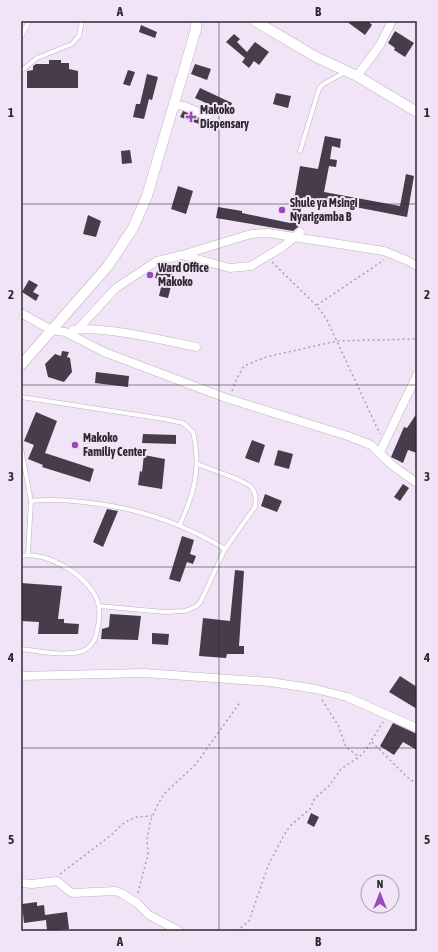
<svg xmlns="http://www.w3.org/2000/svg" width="438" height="952" font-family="'Asap Condensed',sans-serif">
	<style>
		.building { fill: #463c4a }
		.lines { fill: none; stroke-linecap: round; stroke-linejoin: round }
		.service-casing { stroke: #beb2c3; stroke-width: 5 }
		.minor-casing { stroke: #beb2c3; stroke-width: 9 }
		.tertiary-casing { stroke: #beb2c3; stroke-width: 11 }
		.path { stroke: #aaa0ae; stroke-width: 1.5; stroke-dasharray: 2 3; stroke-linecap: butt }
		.service { stroke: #fff; stroke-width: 4 }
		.minor { stroke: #fff; stroke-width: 8 }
		.tertiary { stroke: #fff; stroke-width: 10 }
		.grid { fill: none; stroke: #2d282f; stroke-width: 1; stroke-opacity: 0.55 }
		.poi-dot { fill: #9c4aba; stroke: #f1e4f6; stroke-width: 1.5 }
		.labels { text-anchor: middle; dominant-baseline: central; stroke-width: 4; stroke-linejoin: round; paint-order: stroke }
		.poi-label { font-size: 12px; font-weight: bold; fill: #2d282f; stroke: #f1e4f6; text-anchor: start }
		.neatline { fill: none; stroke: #2d282f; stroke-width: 1.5 }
		.grid-label { font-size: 13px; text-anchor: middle; font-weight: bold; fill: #2d282f }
	</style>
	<rect width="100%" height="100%" fill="#f1e4f6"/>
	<g class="building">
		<polygon points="346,21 368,21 372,25 365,35"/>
		<polygon points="141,25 157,32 155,38 139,32"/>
		<polygon points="395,31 414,43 405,57 394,50 395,48 388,43"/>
		<polygon points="234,34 240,39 237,42 247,52 255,42 269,52 259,65 254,61 249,68 242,62 245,58 226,42"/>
		<polygon points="49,60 61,60 61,63 69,63 69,69 78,71 78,88 27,88 27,71 33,70 33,66 36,64 49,64"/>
		<polygon points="195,64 211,69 207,80 191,74"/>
		<polygon points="128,70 135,72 130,86 123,84"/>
		<polygon points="147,74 158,77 152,100 149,99 144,119 133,117 136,104 140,104"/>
		<polygon points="200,88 232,103 228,113 195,98"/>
		<polygon points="276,93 291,96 288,108 273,104"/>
		<polygon points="183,111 201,119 199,124 180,117"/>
		<polygon points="325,136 341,139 340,148 332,146 330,159 337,160 336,167 329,166 324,192 400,206 406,174 414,176 407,217 303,197 299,222 298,227 293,231 216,218 218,207 242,211 242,213 290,223 300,166 318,169"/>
		<polygon points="130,150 132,163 122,164 121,151"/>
		<polygon points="178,186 193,191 186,214 171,209"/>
		<polygon points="88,215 101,221 96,237 83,234"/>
		<polygon points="157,271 174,275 168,298 159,296 163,279 155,278"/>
		<polygon points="29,280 38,285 33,292 39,295 36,301 22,292"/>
		<polygon points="62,351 69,352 67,357 70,358 72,372 64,382 48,377 45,364 55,354 61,356"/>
		<polygon points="96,372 129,376 128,387 95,383"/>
		<polygon points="36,412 57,421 45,453 94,469 90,482 42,467 43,465 28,459 34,445 24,441"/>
		<polygon points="417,413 417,453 408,450 403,463 391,457 404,427 407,428"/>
		<polygon points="143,434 176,435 176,444 142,443"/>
		<polygon points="252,440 265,445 259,463 245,458"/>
		<polygon points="278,450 293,454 289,469 274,465"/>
		<polygon points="144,455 165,459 162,489 138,485 140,471 142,472"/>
		<polygon points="403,484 409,488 400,501 394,497"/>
		<polygon points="265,494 282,501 277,512 261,506"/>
		<polygon points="107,509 118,511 103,547 93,542"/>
		<polygon points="182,536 194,540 190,554 196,556 193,564 187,562 180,582 169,579"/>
		<polygon points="235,570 244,571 239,646 244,646 244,654 227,654 226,658 199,656 203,618 230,621"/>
		<polygon points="21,583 62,586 58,619 64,619 64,623 79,624 78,634 38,634 39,622 21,621"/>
		<polygon points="110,614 141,616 138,640 101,639 102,629 109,627"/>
		<polygon points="152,633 169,634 168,645 152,644"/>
		<polygon points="400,676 417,687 417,709 389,692"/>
		<polygon points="393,723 417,734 417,750 403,742 394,755 380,746"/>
		<polygon points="311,813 319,817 314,827 307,823"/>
		<polygon points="37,902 37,906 44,905 45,915 67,912 69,929 47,931 46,920 24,923 22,904"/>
	</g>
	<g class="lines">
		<defs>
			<g id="service">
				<polyline points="21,37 29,21"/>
				<polyline points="21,71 37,58 72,44 79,36 82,21"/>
				<polyline points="300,151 319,89 322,85 345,72"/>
				<path d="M21,397L164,419L183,423L193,432C201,467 195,492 180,524"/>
				<polyline points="21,448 31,501 28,554"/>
				<path d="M31,501C49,499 66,500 83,502C135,507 181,522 225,549"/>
				<path d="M21,556C47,550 95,579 99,607C100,615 99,623 97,631C96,641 89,650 79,652C61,656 39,651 21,649"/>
				<path d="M99,606L164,612L185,611L195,607L200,603L225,549L255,507C256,501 256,493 252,488C246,480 210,470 198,464"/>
			</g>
			<g id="minor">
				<polyline points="357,76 380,45 392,21"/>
				<polyline points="173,105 184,106 208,116"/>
				<polyline points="182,255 251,234 268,233 384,251 406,260 417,266"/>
				<polyline points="21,313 51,330 65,332 104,352 226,398 348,436 371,445 393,466 417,483"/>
				<path d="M73,330C106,326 162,340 196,347"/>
				<polyline points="77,330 116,288 157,261 182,255 230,268 251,266 284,246 300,232"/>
				<polyline points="380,452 417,375"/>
				<polyline points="21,676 144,673 270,682 316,689 347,697 417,728"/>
				<polyline points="21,883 32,884 57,881 69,891 73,893 115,891 121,893 137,903 149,915 179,931"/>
			</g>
			<g id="tertiary">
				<polyline points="255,21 316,57 357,76 417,112"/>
				<polyline points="21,365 108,266 133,228 147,196 196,29 196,21"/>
			</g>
		</defs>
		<use href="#service" class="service-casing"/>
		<use href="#minor" class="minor-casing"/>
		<use href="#tertiary" class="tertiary-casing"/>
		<g class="path">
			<polyline points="272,262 316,305 326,318 380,434"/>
			<polyline points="317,305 384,260"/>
			<polyline points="232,391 237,378 244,366 266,357 337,341 417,339"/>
			<polyline points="322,700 338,725 346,747 359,757"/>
			<polyline points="372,742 407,777 417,784"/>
			<polyline points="60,874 110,836 125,822 137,817 152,816"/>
			<polyline points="138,893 148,854 147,839 150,822 158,804 164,794 196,764 241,701"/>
			<polyline points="237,931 249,921 268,866 284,835 290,826 310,809 315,798 329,786 341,769 359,757 365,751 383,722"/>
		</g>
		<use href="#service" class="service"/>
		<use href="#minor" class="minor"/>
		<use href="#tertiary" class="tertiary"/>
	</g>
	<path class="grid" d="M219,21V931M21,204H417M21,385H417M21,567H417M21,748H417"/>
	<g class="poi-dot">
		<path d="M189 111h4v4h4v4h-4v4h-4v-4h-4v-4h4z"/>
		<circle cx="282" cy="210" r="4"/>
		<circle cx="150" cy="275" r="4"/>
		<circle cx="75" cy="445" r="4"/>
	</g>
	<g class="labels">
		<g class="poi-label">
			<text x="200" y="110">Makoko<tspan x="200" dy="14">Dispensary</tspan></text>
			<text x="290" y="203">Shule ya Msingi<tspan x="290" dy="14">Nyarigamba B</tspan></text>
			<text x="158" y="268">Ward Office<tspan x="158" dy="14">Makoko</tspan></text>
			<text x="83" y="438">Makoko<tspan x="83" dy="14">Familiy Center</tspan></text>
		</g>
	</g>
	<rect width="438" height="952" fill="none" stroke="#f1e4f6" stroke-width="44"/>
	<g transform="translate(380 894)"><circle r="19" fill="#f1e4f6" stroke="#a399a6"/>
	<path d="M0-3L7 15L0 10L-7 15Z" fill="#9c4aba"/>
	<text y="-6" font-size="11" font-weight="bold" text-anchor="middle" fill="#2d282f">N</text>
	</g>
	<rect x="22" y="22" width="394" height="908" class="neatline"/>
	<g class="grid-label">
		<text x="120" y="16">A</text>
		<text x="318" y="16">B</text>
		<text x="11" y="117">1</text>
		<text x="427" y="117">1</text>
		<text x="11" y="299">2</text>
		<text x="427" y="299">2</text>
		<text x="11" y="481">3</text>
		<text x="427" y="481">3</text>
		<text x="11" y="662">4</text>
		<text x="427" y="662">4</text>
		<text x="11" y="844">5</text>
		<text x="427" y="844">5</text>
		<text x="120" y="946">A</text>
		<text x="318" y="946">B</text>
	</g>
</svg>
